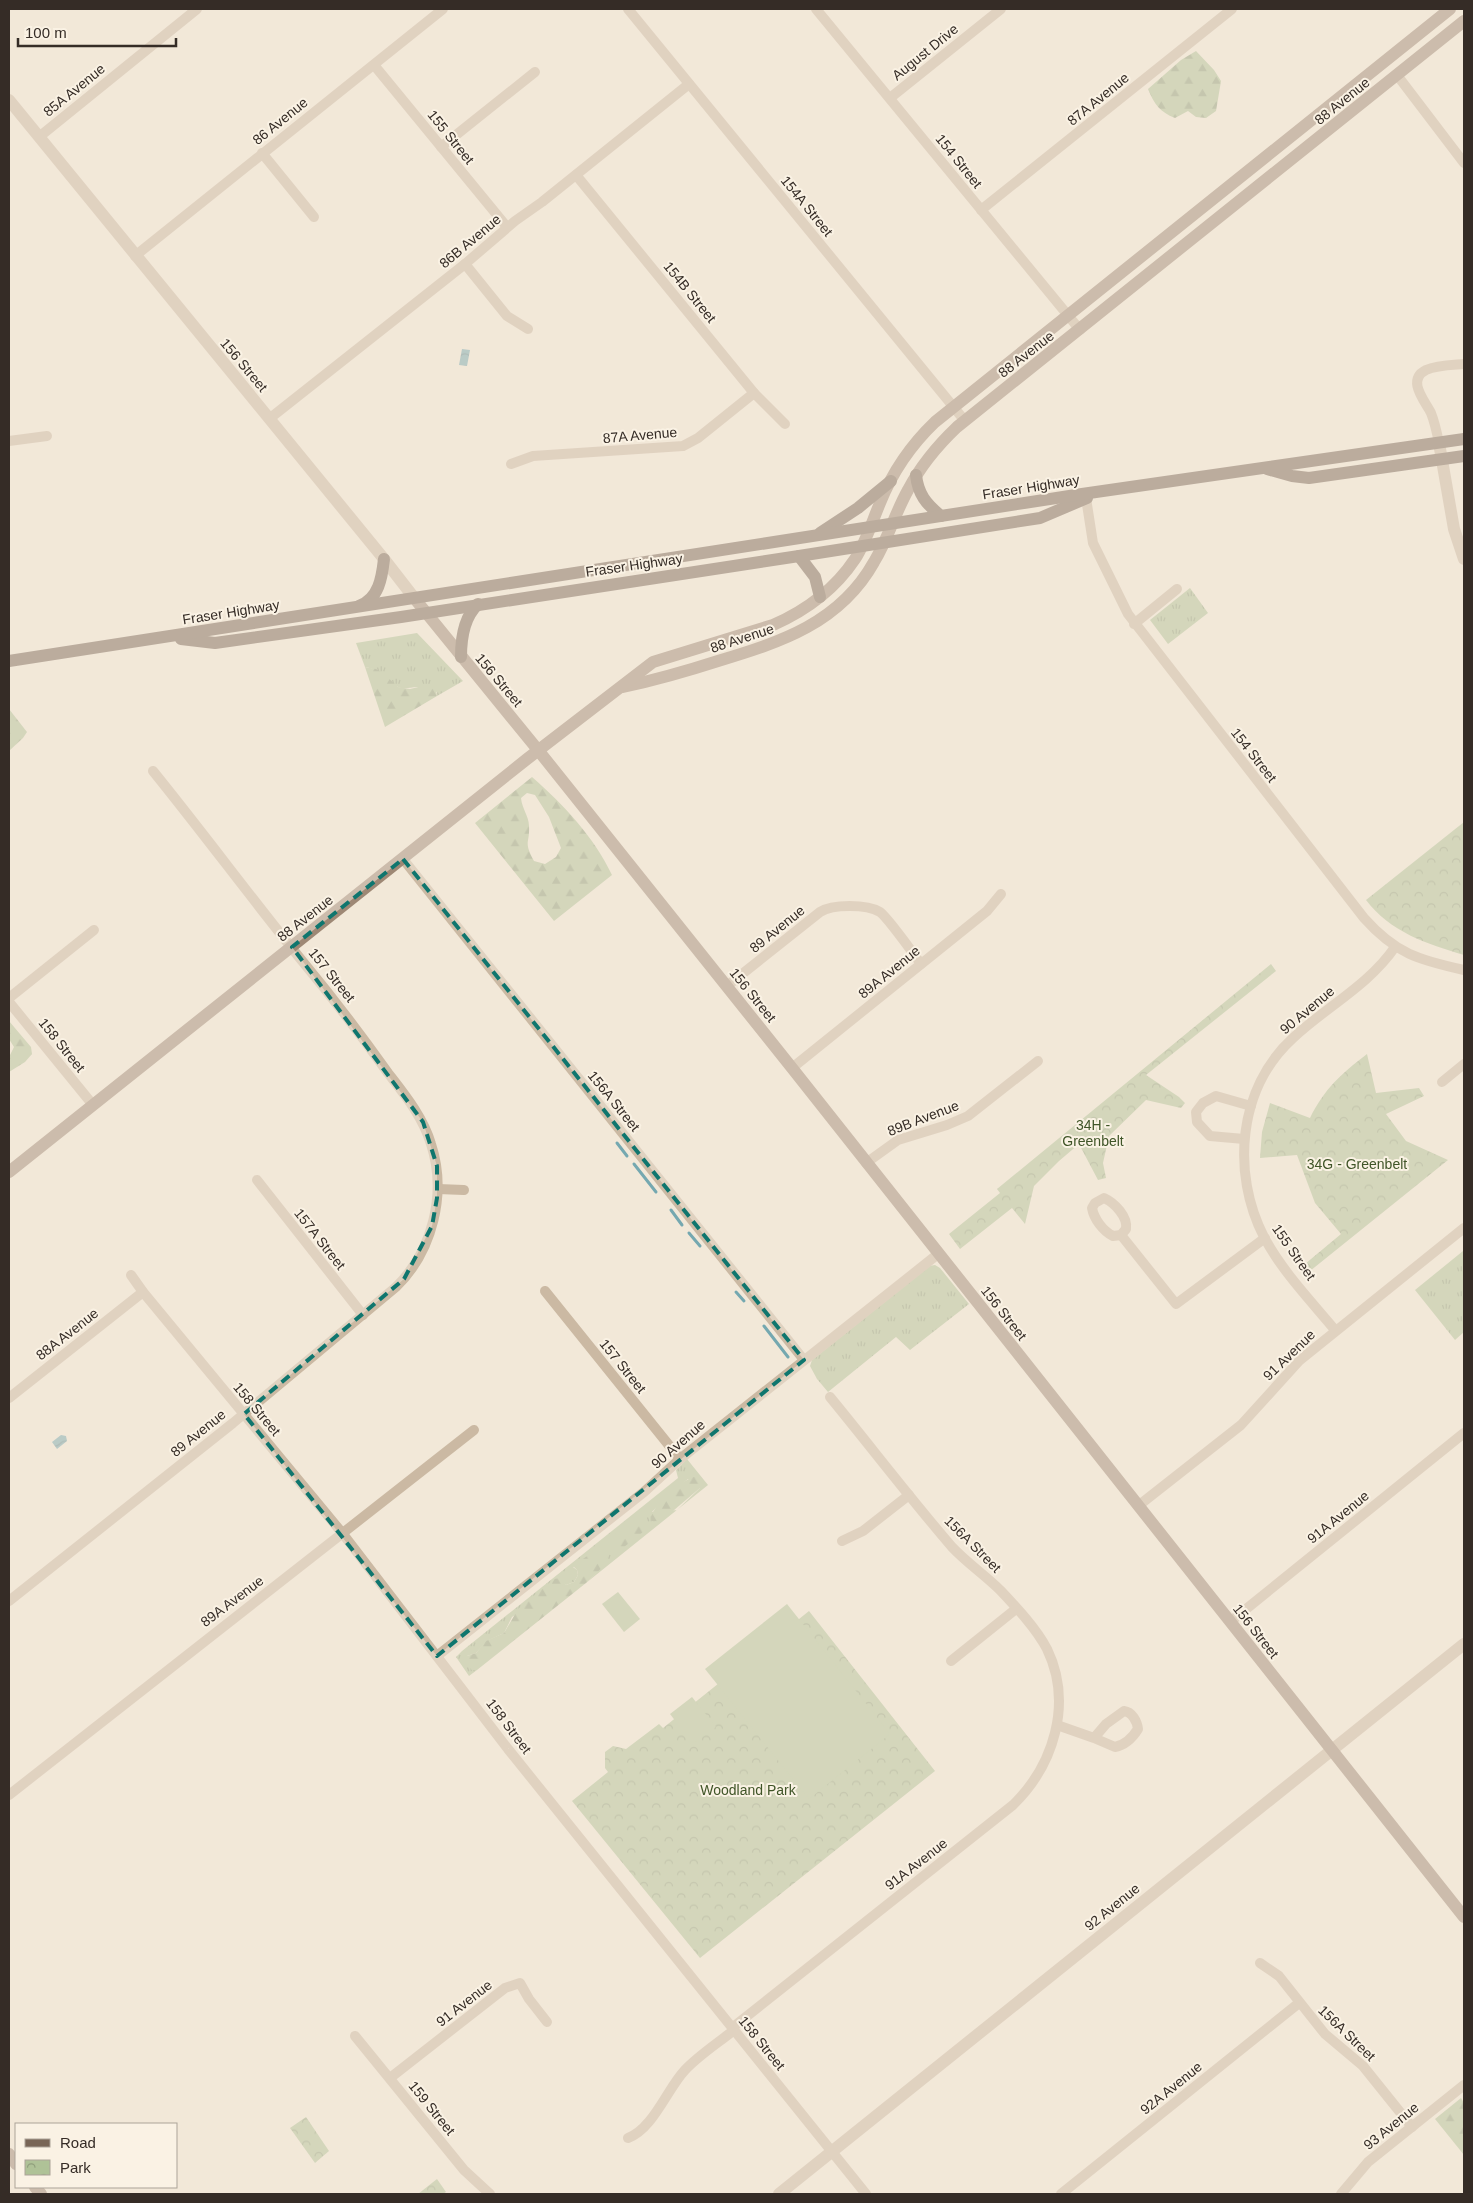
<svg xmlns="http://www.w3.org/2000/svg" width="1473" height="2203" font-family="Arial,sans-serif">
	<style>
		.grass { fill: url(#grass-tufts); fill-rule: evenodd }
		.forest { fill: url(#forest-firs); fill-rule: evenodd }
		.park { fill: url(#park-crowns) }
		.garden { fill: #afc297 }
		.water { fill: url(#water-waves) }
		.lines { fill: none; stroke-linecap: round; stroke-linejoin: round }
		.stream { stroke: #75a8b0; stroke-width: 3 }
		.minor { stroke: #cbb9a3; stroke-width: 10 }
		.tertiary { stroke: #cbb9a3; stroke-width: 12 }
		.secondary { stroke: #9e8875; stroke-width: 12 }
		.primary { stroke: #786556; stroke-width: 12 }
		.marked { fill: none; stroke: #0f766e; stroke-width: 4; stroke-dasharray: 10 6; stroke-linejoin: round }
		.labels { text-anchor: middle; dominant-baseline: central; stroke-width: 4; stroke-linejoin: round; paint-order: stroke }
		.street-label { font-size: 14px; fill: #352c26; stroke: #faf2e4 }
		.park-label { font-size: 14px; fill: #405528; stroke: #faf2e4 }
	</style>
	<defs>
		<pattern id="grass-tufts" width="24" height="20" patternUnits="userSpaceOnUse" patternTransform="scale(1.25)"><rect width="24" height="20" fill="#afc297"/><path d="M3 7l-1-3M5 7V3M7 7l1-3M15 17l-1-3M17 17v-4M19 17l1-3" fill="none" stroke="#8f9e7b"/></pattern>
		<pattern id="forest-firs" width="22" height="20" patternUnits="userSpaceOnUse" patternTransform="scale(1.25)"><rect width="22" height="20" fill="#afc297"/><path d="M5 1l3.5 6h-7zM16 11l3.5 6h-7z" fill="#8f9e7b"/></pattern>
		<pattern id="park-crowns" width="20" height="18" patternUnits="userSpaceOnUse" patternTransform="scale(1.25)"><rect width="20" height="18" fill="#afc297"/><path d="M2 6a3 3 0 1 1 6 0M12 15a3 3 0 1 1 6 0" fill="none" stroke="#8f9e7b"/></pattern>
		<pattern id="water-waves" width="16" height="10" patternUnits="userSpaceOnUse" patternTransform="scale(1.25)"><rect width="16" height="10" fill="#75a8b0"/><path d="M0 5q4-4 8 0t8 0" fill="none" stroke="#61898f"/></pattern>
	</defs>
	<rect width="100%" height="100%" fill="#f2e8d8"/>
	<g class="grass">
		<polygon points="1190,588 1208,613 1168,644 1150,620"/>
		<path d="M417,633L463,681L437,696V692C431,691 424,688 417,687C411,687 405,690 398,687C384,681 386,671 365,667L356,643Z"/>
		<polygon points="1463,1251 1464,1332 1455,1340 1415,1290"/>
		<polygon points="935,1265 940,1268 969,1304 910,1350 896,1337 828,1392 817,1379 810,1366 812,1360 929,1266"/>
		<path d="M687,1459L708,1485L586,1583L606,1563L573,1567L577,1570L578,1575L574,1582L566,1585L563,1583L512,1617L504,1633L487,1641L476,1653L467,1656L472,1670H477L469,1676L456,1657L462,1651L678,1478L676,1470ZM688,1479L700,1488L677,1510L652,1512L667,1496Z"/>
	</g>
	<g class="forest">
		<path d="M1196,51L1214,70L1221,81L1216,111L1206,118L1196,117L1188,111L1175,118C1160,112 1154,104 1148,89L1181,60Z"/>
		<polygon points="365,667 376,669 384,674 398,687 410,689 431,684 436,689 437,696 385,727"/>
		<polygon points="9,709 27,732 23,738 9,751"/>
		<path d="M532,777C564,805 594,837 612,875L554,921L475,823ZM527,793L535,795L549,817L561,848L556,857L545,864L534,861C523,841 530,844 529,826C529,816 522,809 521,798Z"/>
		<polygon points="9,1021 31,1047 32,1054 25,1062 9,1072 9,1057 14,1047 9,1039"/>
		<path d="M693,1477H699L702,1482L700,1488L660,1522L652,1521L651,1516C658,1500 677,1484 693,1477Z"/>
		<path d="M635,1522L643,1527V1532L619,1551C616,1546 610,1546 607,1541L625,1526Z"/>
		<polygon points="602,1549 608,1554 606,1564 586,1583 477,1670 472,1670 465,1662 467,1656 476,1653 486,1641 504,1633 518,1609 554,1579 560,1578 566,1585 574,1582 578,1575 577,1570 573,1566 590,1554"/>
		<polygon points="1461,2098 1464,2103 1464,2155 1435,2119"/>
	</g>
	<g class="park">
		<path d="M1464,822V955C1427,944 1390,932 1366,900Z"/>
		<polygon points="1271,964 1276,971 1146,1075 1179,1097 1185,1103 1181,1108 1146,1100 1109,1136 1103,1163 1106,1178 1098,1180 1079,1144 1059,1161 1034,1186 1025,1224 1012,1208 960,1249 949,1234 1000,1193 997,1189"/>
		<path d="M1367,1054L1376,1093L1419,1088L1424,1096L1386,1114L1406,1141L1448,1160L1310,1271L1305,1264L1341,1234L1315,1203L1297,1155L1260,1158L1262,1132L1270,1103L1310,1118C1325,1088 1341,1074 1367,1054Z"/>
		<polygon points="809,1611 935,1771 700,1958 572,1801 608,1772 605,1768 605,1752 613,1746 626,1749 659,1724 663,1728"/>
		<polygon points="306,2117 329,2151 315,2163 290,2128"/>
		<polygon points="437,2179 446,2192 443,2194 418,2194"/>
	</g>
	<g class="garden">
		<polygon points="618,1592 640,1619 624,1632 602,1604"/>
		<polygon points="787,1604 890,1734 809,1799 705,1669"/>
		<polygon points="692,1697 716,1727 693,1744 670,1714"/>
	</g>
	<g class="water">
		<polygon points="462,349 470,350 467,366 459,365"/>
		<polygon points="61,1435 66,1436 67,1441 57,1449 52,1442"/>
	</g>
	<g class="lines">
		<g class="stream">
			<polyline points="617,1143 627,1156"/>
			<polyline points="634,1164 656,1192"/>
			<polyline points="671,1210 682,1225"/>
			<polyline points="689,1233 700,1246"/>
			<polyline points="736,1292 744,1301"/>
			<polyline points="764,1326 788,1357"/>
		</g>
		<g class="minor">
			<polyline points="628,9 965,421"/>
			<polyline points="816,9 1080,330"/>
			<polyline points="374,65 507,227"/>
			<polyline points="1397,75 1464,163"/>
			<polyline points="890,98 1001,9"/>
			<polyline points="39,137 197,9"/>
			<polyline points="441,147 535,72"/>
			<polyline points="262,153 314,217"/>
			<polyline points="576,175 754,393 785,424"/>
			<polyline points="981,210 1232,9"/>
			<polyline points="135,256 443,9"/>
			<polyline points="465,264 507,316 528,329"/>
			<polyline points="269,419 465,264 515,221 542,202 689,84"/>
			<polyline points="9,441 47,436"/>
			<path d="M1439,443C1437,433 1435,423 1431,413C1425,401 1406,380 1426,370C1437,365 1452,365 1464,364"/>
			<polyline points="511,464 533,456 683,446 698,438 754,393"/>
			<path d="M1086,498L1093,543L1128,614L1364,918C1396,954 1419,960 1464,970"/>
			<polyline points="1134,624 1177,589"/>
			<polyline points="403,859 804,1360"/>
			<path d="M727,986L820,912C832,904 867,904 880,912C888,918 913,953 921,964"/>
			<polyline points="9,998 94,930"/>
			<polyline points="9,1002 93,1105"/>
			<polyline points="792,1068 987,911 1001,894"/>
			<polyline points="1442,1082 1464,1064"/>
			<polyline points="1244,1139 1210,1136 1197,1122 1196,1112 1203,1103 1216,1096 1251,1106"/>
			<polyline points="866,1163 898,1140 947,1125 968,1116 1038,1061"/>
			<polyline points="257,1180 363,1315"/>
			<polyline points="438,1189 464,1190"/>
			<path d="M1104,1198C1115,1203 1128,1217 1126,1229L1121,1235L1113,1236C1103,1231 1094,1219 1092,1208L1095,1203Z"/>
			<polyline points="1121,1235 1176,1304 1265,1238"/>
			<polyline points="131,1275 143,1292 343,1534 508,1749 866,2194"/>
			<polyline points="545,1291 680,1459"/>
			<path d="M1335,1330C1311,1301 1282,1271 1264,1237C1231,1173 1238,1088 1293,1038C1326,1007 1369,985 1395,947"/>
			<polyline points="9,1398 143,1292"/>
			<polyline points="1138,1506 1241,1425 1300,1360 1464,1228"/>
			<polyline points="842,1541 863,1531 909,1495"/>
			<path d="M9,1601L233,1423L396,1287C433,1251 447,1193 431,1144C423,1117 405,1095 388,1073C361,1035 333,998 303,962C252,899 204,834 153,771"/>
			<polyline points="1230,1622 1464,1433"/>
			<polyline points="437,1656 644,1492 680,1459 938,1254"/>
			<polyline points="951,1661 1016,1609"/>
			<path d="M1057,1725L1094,1738L1115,1747C1125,1745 1133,1737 1138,1729C1137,1721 1132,1712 1124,1711L1106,1724L1094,1738"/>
			<polyline points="9,1795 474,1430"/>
			<polyline points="1260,1963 1279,1976 1325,2034 1363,2066 1412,2127"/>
			<path d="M732,2028L1013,1805C1054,1765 1073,1703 1047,1649C1036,1628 1016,1607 1000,1590C985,1575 967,1563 952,1547C910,1498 871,1447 830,1397"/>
			<polyline points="355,2036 464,2170 490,2194"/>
			<polyline points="390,2078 505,1988 520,1983 529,1999 547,2022"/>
			<path d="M628,2138C653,2129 667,2089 685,2070C699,2055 718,2043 734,2030"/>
			<polyline points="1061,2194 1299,2003"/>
			<polyline points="1341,2194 1368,2162 1464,2085"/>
		</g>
		<g class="tertiary">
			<polyline points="9,100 384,559 415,599"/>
			<polyline points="1439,443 1454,529 1464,559"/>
			<polyline points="779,2194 1464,1644"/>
		</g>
		<g class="secondary">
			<polyline points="415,599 538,750 792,1068 1464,1917"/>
			<path d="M623,687C655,680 687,671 718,661C781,642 840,623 874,562C888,539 895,513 908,490C921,465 937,446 957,427L1464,21"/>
			<path d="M9,1172L527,759L653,662L773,625C805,611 835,589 855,559C866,542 872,522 880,503C892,473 912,444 935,422L1450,9"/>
			<polyline points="9,2154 16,2164"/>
			<polyline points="35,2187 41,2194"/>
		</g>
		<g class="primary">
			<polyline points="1267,469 1292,476 1309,478 1464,456"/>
			<path d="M916,475C918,494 926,504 941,516"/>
			<polyline points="820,533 858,508 891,481"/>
			<polyline points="799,556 815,577 820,597"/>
			<path d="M359,606C379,599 382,577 384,559"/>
			<polyline points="181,639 215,643 401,617 799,556 1040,518 1087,498"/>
			<path d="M461,657C461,639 464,617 478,604"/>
			<polyline points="9,661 1082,494 1464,439"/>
		</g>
	</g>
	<path d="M0 0H1473V2203H0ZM403,859L804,1360L437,1656L244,1414L404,1279L432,1226L437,1198V1166L423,1122L292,947Z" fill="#f2e8d8" fill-opacity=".55" fill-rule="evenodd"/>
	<path class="marked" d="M403,859L804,1360L437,1656L244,1414L404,1279L432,1226L437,1198V1166L423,1122L292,947Z"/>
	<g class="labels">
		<g class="street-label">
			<text transform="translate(925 52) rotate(-39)">August Drive</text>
			<text transform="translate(74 90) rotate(-39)">85A Avenue</text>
			<text transform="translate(1098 99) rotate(-39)">87A Avenue</text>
			<text transform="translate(1342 101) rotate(-39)">88 Avenue</text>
			<text transform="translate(280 121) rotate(-39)">86 Avenue</text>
			<text transform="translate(451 137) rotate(51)">155 Street</text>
			<text transform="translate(959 161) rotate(51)">154 Street</text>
			<text transform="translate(807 206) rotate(51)">154A Street</text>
			<text transform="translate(470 241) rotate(-40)">86B Avenue</text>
			<text transform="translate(690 292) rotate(51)">154B Street</text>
			<text transform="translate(1026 354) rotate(-38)">88 Avenue</text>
			<text transform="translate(244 365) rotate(50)">156 Street</text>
			<text transform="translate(640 435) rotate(-5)">87A Avenue</text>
			<text transform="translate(1031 487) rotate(-9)">Fraser Highway</text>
			<text transform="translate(634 565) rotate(-8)">Fraser Highway</text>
			<text transform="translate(231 612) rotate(-9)">Fraser Highway</text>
			<text transform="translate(742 638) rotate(-18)">88 Avenue</text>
			<text transform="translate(499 680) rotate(50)">156 Street</text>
			<text transform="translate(1254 755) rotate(52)">154 Street</text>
			<text transform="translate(305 918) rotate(-38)">88 Avenue</text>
			<text transform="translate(777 929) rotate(-39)">89 Avenue</text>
			<text transform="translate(889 972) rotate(-39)">89A Avenue</text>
			<text transform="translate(332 975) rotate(51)">157 Street</text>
			<text transform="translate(753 995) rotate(51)">156 Street</text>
			<text transform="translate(1307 1010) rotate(-40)">90 Avenue</text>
			<text transform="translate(62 1045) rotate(51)">158 Street</text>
			<text transform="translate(614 1101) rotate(51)">156A Street</text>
			<text transform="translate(923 1118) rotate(-21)">89B Avenue</text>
			<text transform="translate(320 1239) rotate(52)">157A Street</text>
			<text transform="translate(1294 1252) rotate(55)">155 Street</text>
			<text transform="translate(1004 1313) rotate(52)">156 Street</text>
			<text transform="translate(67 1334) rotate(-38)">88A Avenue</text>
			<text transform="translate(1289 1355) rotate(-44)">91 Avenue</text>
			<text transform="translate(623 1366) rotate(51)">157 Street</text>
			<text transform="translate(257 1409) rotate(50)">158 Street</text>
			<text transform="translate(198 1433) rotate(-39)">89 Avenue</text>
			<text transform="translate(678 1444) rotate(-41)">90 Avenue</text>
			<text transform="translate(1338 1517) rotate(-39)">91A Avenue</text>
			<text transform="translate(973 1544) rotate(45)">156A Street</text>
			<text transform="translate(232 1601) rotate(-37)">89A Avenue</text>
			<text transform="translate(1256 1631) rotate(52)">156 Street</text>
			<text transform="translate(509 1726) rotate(53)">158 Street</text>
			<text transform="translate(916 1864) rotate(-38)">91A Avenue</text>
			<text transform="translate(1112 1907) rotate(-39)">92 Avenue</text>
			<text transform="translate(464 2003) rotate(-38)">91 Avenue</text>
			<text transform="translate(1347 2033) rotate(44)">156A Street</text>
			<text transform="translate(762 2043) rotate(51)">158 Street</text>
			<text transform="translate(1171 2088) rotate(-39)">92A Avenue</text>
			<text transform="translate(432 2108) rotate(51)">159 Street</text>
			<text transform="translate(1391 2126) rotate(-39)">93 Avenue</text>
		</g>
		<g class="park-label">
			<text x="1093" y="1125">34H -<tspan x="1093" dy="16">Greenbelt</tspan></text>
			<text x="1357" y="1164">34G - Greenbelt</text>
			<text x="748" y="1790">Woodland Park</text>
		</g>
	</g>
	<rect width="1473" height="2203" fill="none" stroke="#352c26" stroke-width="20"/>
	<rect x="15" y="2123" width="162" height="65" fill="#faf2e4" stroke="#aba398"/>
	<rect x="25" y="2139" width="25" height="8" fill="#786556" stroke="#aba398"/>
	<text x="60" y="2148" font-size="15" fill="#352c26">Road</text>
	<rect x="25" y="2160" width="25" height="15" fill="url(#park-crowns)" stroke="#aba398"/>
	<text x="60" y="2173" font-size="15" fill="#352c26">Park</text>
	<path d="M18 38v8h158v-8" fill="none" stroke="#352c26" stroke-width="2.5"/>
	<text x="25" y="38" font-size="15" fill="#352c26" stroke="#faf2e4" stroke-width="4" paint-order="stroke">100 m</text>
</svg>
